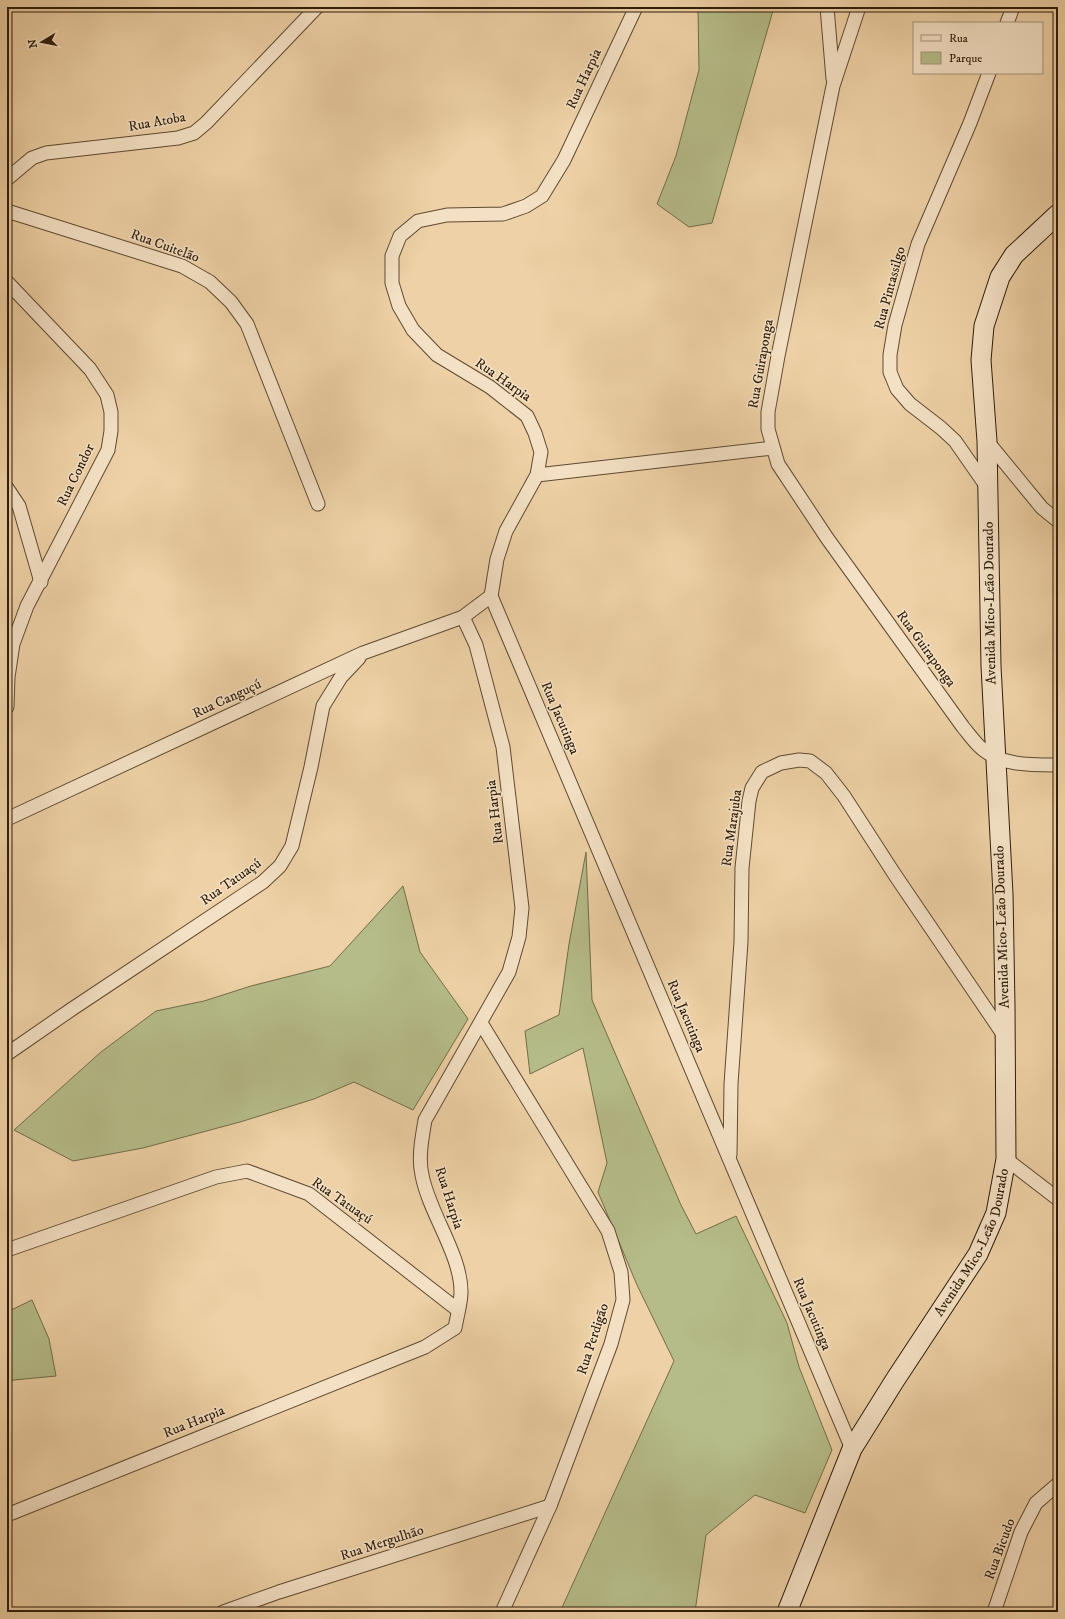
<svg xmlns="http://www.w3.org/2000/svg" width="1065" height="1619" font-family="'IM FELL DW Pica',serif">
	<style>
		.green { fill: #b5bc89; stroke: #726c4a }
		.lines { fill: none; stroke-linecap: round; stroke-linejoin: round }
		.street-casing { stroke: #5f4a32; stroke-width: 15 }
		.secondary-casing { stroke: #2f1d0b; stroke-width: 21 }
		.street { stroke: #f4e1c5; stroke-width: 13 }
		.secondary { stroke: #f4e1c5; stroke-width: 19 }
		.labels { text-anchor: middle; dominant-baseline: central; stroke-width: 3; stroke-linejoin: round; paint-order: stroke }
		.street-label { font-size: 14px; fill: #2f1d0b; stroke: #f4e1c5 }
	</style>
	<rect width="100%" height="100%" fill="#eed1a6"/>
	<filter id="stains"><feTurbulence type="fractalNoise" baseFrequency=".005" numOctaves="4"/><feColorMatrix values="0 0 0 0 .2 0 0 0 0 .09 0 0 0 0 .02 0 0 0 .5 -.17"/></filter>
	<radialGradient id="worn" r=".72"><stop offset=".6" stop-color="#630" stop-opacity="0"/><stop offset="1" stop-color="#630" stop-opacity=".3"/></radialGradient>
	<g class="green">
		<polygon points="698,7 774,7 712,223 689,227 657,204 676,156 699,70"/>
		<polygon points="586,852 592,1000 681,1205 696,1234 736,1216 787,1323 799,1367 832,1450 805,1513 755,1495 706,1535 695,1612 560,1612 674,1361 637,1285 598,1192 607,1163 583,1048 530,1074 525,1031 559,1015 569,944"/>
		<polygon points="403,886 420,952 468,1019 413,1110 354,1082 314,1099 240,1122 143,1148 73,1161 14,1130 101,1052 156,1011 204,1001 251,986 330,966"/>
		<polygon points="32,1300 49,1339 56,1376 14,1380 7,1383 7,1312"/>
	</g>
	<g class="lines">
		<defs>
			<g id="street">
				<polyline points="827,7 833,79"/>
				<path d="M859,7L833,86L778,356L768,412V429L778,464L827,538L963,727C968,733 973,740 979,746C999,766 1031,765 1058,765"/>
				<polyline points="1007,23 1013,7"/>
				<polyline points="7,179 32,158 46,153 178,138 194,133 206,123 317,7"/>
				<polyline points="7,211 182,266 210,282 231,302 247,324 318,504"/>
				<polyline points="7,282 90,369 107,395 111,412 111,431 108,450 27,606 13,644 8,677 7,707"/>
				<polyline points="987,441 1042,508 1058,521"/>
				<polyline points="537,475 773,448"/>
				<polyline points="987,487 955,441 941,428 910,404 897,389 890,372 890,355 895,325 918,244 970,123 989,73"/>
				<polyline points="7,488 19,506 41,582"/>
				<polyline points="491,596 852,1449"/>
				<polyline points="7,819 363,653 463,617 491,596 497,559 506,531 537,475 541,452 535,433 527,416 490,387 437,355 413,330 399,306 392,283 392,256 400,236 418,221 447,215 503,214 526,206 542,196 564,160 636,7"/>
				<polyline points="481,1023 608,1231 621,1272 623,1300 611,1344 550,1506 502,1612"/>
				<polyline points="7,1054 72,1009 263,882 280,866 292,846 311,767 323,706 341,677 359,658"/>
				<polyline points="730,1155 731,1084 741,942 742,868 749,801 752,788 762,772 781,763 799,760 810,761 826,773 844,796 895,875 1005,1037"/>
				<polyline points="1006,1159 1058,1199"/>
				<polyline points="7,1250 216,1177 247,1171 309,1194 458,1310"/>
				<path d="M7,1515L425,1347L455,1328C457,1316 461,1303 461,1292C461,1254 429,1213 422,1175C418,1158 422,1138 425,1120L509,972L519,937L522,908L503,747L476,645L463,617"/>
				<polyline points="223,1612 279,1592 550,1506"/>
				<polyline points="994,1612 1021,1532 1036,1503 1058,1484"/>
			</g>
			<g id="secondary">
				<path id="s1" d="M787,1612L852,1449L895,1380L978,1254L996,1213L1006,1159L1005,1006L1003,894L991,666L987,441L981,360L984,326L1000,277L1014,255L1058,214"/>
			</g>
		</defs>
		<use href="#street" class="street-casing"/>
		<use href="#secondary" class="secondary-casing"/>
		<use href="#street" class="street"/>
		<use href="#secondary" class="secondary"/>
	</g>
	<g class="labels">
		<g class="street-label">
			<text transform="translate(584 79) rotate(-65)">Rua Harpia</text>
			<text transform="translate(157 122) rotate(-10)">Rua Atoba</text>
			<text transform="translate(165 246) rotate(20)">Rua Cuitelão</text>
			<text transform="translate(890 288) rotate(-75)">Rua Pintassilgo</text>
			<text transform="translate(761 364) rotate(-80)">Rua Guiraponga</text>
			<text transform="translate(503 380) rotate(35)">Rua Harpia</text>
			<text transform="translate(76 475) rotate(-64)">Rua Condor</text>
			<text transform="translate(990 603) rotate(-91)">Avenida Mico-Leão Dourado</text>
			<text transform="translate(926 649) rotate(54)">Rua Guiraponga</text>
			<text transform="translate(227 699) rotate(-25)">Rua Canguçú</text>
			<text transform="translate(560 718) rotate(67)">Rua Jacutinga</text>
			<text transform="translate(495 812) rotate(-97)">Rua Harpia</text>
			<text transform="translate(732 828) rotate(-82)">Rua Marajuba</text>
			<text transform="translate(231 882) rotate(-35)">Rua Tatuaçú</text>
			<text transform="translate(1002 927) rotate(-92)">Avenida Mico-Leão Dourado</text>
			<text transform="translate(686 1016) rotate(67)">Rua Jacutinga</text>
			<text transform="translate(449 1198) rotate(72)">Rua Harpia</text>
			<text transform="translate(342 1201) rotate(35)">Rua Tatuaçú</text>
			<text stroke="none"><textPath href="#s1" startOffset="416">Avenida Mico-Leão Dourado</textPath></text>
			<text transform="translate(812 1314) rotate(67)">Rua Jacutinga</text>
			<text transform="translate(593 1339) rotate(-72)">Rua Perdigão</text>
			<text transform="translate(194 1422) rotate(-22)">Rua Harpia</text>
			<text transform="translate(382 1543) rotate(-18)">Rua Mergulhão</text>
			<text transform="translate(1000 1549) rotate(-70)">Rua Bicudo</text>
		</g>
	</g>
	<rect width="1065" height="1619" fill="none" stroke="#eed1a6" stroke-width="24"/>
	<rect x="8" y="8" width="1049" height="1603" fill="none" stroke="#2f1d0b" stroke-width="2"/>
	<rect x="12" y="12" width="1041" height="1595" fill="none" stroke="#2f1d0b"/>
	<rect x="913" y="22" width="130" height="52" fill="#f4e1c5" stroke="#a5937b"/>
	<rect x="921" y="35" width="20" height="6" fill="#f4e1c5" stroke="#a5937b"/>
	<text x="949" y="42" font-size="12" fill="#2f1d0b">Rua</text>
	<rect x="921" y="52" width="20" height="12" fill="#b5bc89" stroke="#a5937b"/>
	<text x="949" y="62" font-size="12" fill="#2f1d0b">Parque</text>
	<g transform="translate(42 42) rotate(260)" stroke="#f4e1c5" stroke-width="3" paint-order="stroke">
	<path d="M0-3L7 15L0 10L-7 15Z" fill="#2f1d0b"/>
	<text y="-6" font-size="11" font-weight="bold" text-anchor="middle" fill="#2f1d0b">N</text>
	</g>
	<rect width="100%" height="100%" filter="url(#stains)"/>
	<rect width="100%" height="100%" fill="url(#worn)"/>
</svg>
